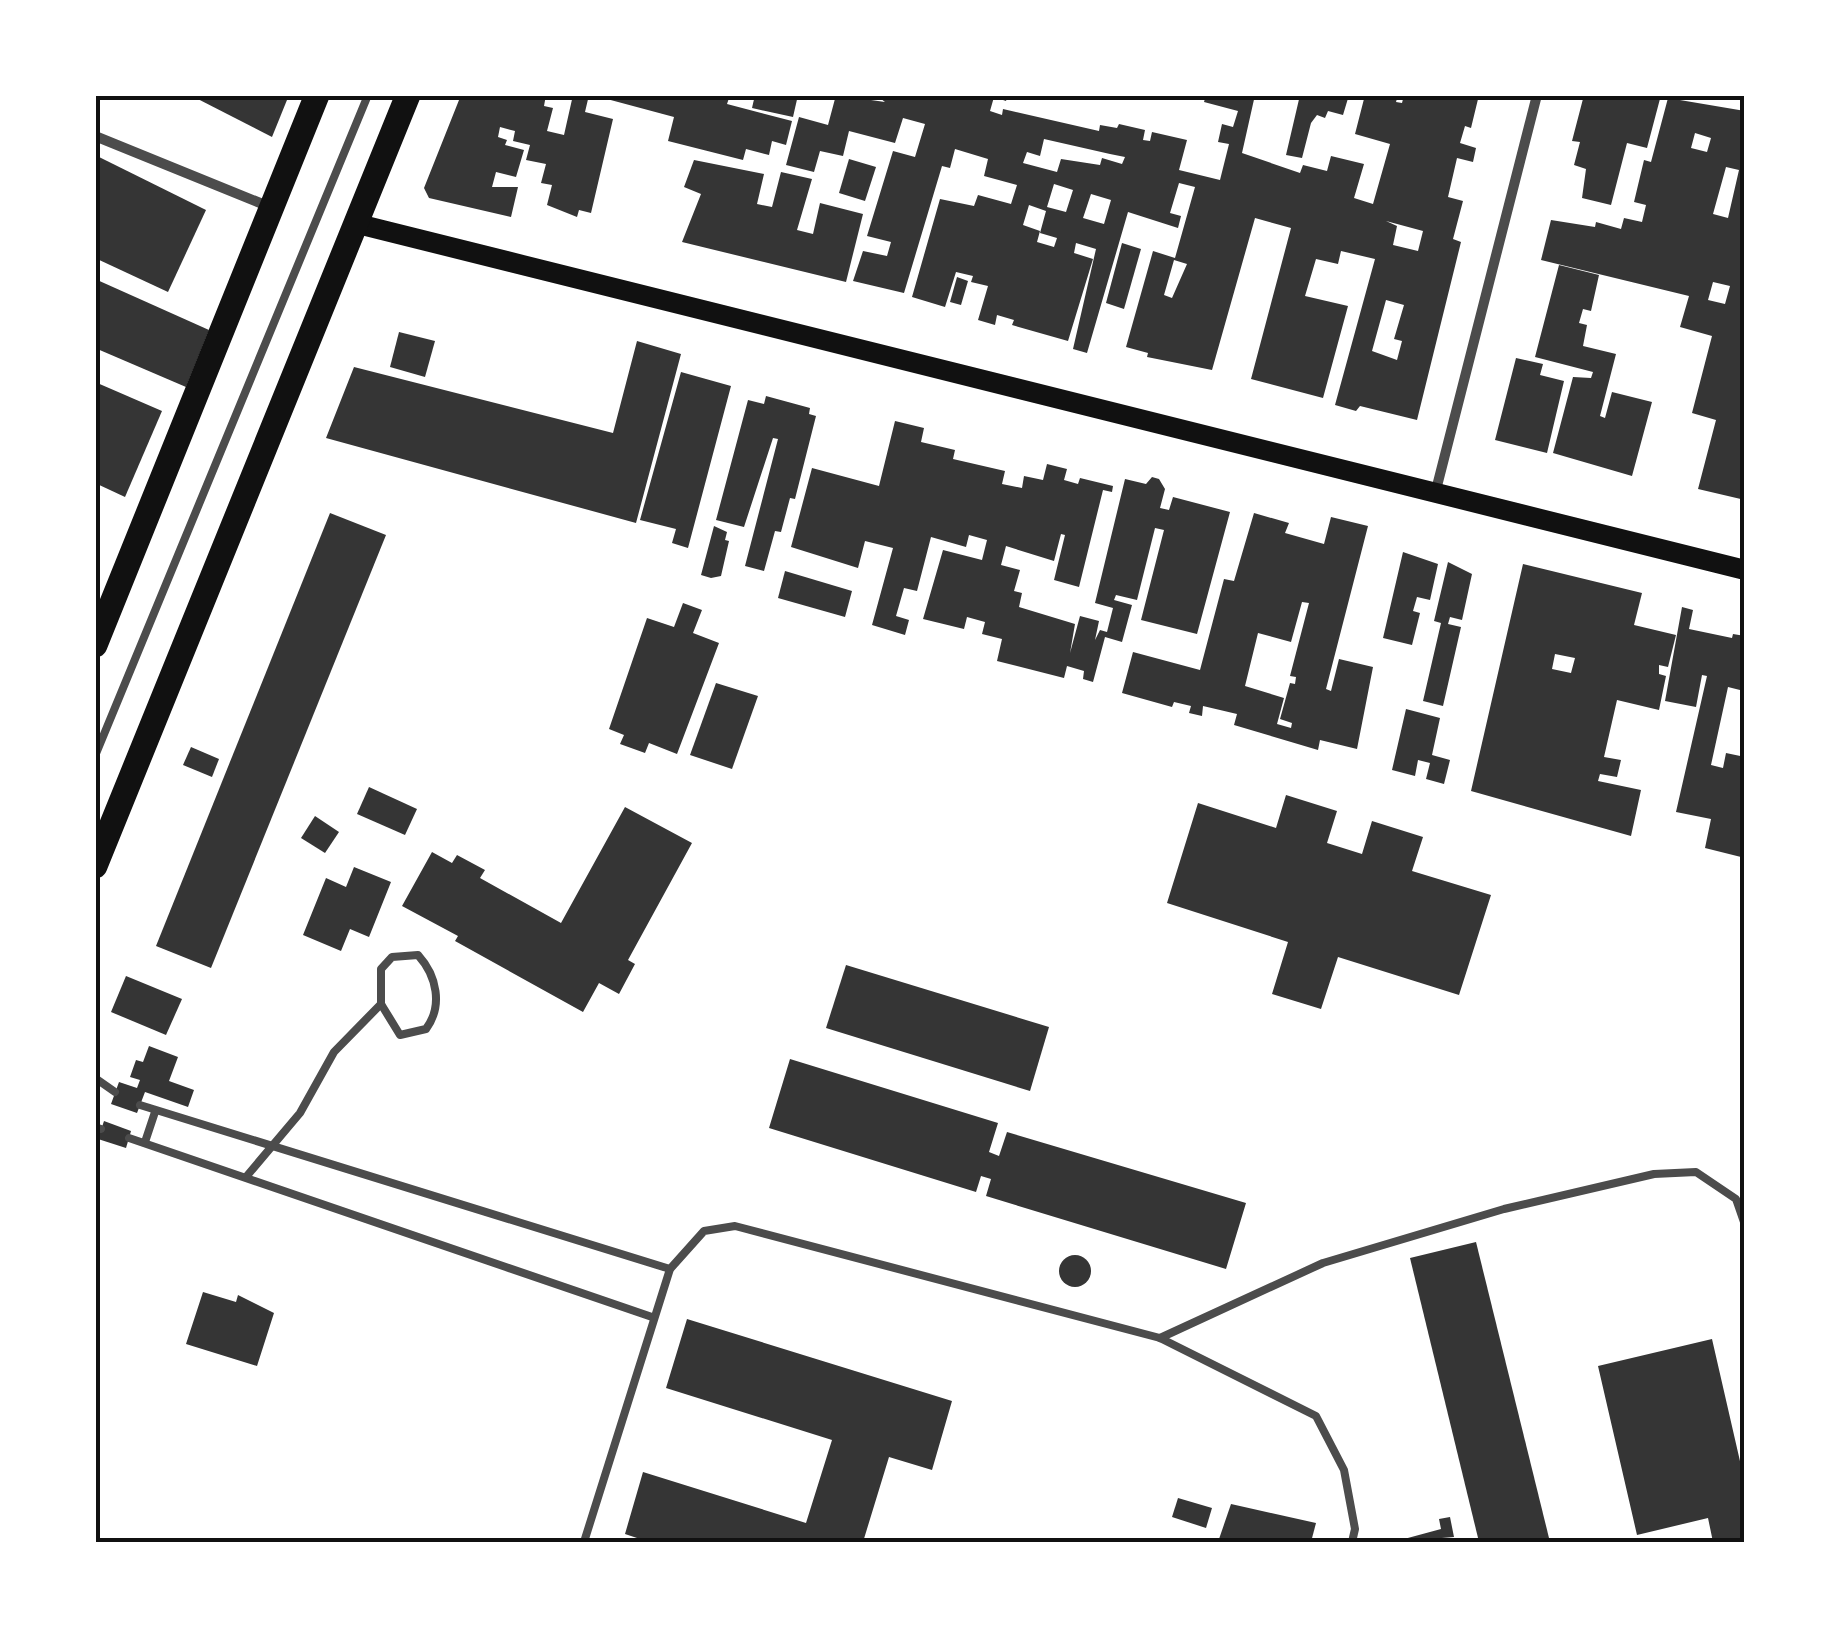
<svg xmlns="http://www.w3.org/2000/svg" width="1840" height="1637" font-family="Lora,serif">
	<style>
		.building { fill: #353535; fill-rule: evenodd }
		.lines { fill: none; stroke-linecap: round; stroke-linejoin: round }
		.service { stroke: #4c4c4c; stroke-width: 8 }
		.minor { stroke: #4c4c4c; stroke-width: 10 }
		.secondary { stroke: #111; stroke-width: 20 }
		.primary { stroke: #111; stroke-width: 25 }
		.neatline { fill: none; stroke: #111; stroke-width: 4 }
	</style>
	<rect width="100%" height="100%" fill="#fff"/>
	<g class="building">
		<polygon points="190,95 289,95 272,137"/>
		<polygon points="461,95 546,95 544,106 553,108 547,131 564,135 573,95 589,95 585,112 613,119 591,213 579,210 577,217 547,205 552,185 541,183 546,164 526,160 530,145 513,141 515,131 500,127 498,137 507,140 505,145 524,150 516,177 496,172 492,187 518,187 511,217 429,198 424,188"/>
		<polygon points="592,95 717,95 729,98 727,104 792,121 786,145 772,141 769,155 746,149 743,160 668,141 674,117"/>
		<polygon points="755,95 798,95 793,117 752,108"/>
		<path d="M836,95L885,102L876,95H1008L1006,101L994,97L990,111L1002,115L1003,109L1099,131L1100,125L1117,128L1119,124L1145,130L1143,140L1150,141L1152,132L1187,140L1179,170L1220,180L1229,144L1218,142L1222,124L1233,127L1238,111L1204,102L1206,95H1255L1242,153L1300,173L1303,165L1327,171L1331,156L1364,164L1354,198L1373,204L1390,144L1355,134L1365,95H1398L1396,102L1402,103L1404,95H1479L1471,128L1465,126L1460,143L1476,148L1473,162L1457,158L1448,197L1463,201L1453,239L1461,242L1417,420L1360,406L1356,411L1335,405L1375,259L1341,251L1338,264L1316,259L1305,296L1348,306L1323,398L1251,379L1291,228L1255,218L1212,370L1147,357L1148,353L1126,347L1153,251L1175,258L1195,187L1179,183L1170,213L1181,216L1178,228L1128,212L1087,353L1073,349L1096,249L1076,243L1074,253L1093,259L1068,341L1012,325L1014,320L997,315L995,325L978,320L988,286L971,282L973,276L956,272L945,307L912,297L940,199L974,206L978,195L1011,204L1017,185L984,176L988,159L955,149L950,168L942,166L904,293L853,281L863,251L887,256L891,242L867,236L893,151L915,157L925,124L903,118L895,143L849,131L843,156L820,151L814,172L786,165L799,117L828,125ZM1044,139L1110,154L1125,157L1122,164L1102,158L1100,165L1061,159L1057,172L1023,163L1027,152L1040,156ZM1054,184L1073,190L1066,212L1047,207ZM1091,194L1111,200L1104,224L1083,218ZM1029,205L1046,211L1040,233L1057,238L1054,247L1037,242L1040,231L1023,225ZM1386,221L1423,231L1418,251L1393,245L1397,226ZM1174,260L1187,264L1172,298L1164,295ZM1386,300L1404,305L1394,339L1402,341L1397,360L1372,351Z"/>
		<polygon points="1300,95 1349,95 1343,115 1328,111 1325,118 1317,115 1311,123 1302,158 1286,155"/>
		<polygon points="1584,95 1661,95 1647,148 1627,143 1611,205 1582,198 1586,169 1574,165 1580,142 1572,141"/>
		<path d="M1668,98L1745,111V201L1740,206L1745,207V306L1741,325L1745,326V500L1698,489L1716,420L1692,413L1712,336L1680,327L1689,296L1541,260L1551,220L1595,227L1596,222L1621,229L1624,218L1642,222L1646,205L1634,202L1644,160L1651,162ZM1695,133L1711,138L1707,152L1691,148ZM1726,167L1739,170L1728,218L1713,214ZM1713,282L1730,286L1725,304L1708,300Z"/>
		<polygon points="95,155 206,210 168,292 95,258"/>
		<polygon points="849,159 876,167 865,201 839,193"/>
		<polygon points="694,160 764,174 757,204 772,207 781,172 812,179 797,230 813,234 820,203 863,214 846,282 682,242 701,194 684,187"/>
		<polygon points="1122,243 1141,249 1124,309 1106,303"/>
		<polygon points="1559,265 1599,275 1591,311 1583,309 1579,323 1587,325 1583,346 1616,354 1600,416 1605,418 1612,392 1652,402 1632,476 1553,453 1573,377 1591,378 1593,372 1535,357"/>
		<polygon points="957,277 968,281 961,305 950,302"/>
		<polygon points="95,279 209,330 186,387 95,348"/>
		<polygon points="399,332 435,341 425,377 390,367"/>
		<polygon points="637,341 681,354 636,523 326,438 354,367 613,433"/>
		<polygon points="1516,358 1543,364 1540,375 1564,381 1547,453 1495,440"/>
		<polygon points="681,372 731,386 688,548 672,543 676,529 640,520"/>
		<polygon points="95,382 162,411 125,497 95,483"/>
		<polygon points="766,396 810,408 809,414 816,416 795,499 790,498 781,532 775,531 764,571 745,566 778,439 773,438 744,527 716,520 748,400 764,404"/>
		<polygon points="895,421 924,428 921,442 955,450 953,459 1005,471 1002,484 1022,488 1024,476 1043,480 1047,464 1067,469 1064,480 1078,484 1080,478 1113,486 1112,492 1103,490 1079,587 1054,580 1065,535 1061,534 1054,561 1006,546 1001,565 1020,570 1014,591 1022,593 1019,607 1075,624 1070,653 1080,616 1099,621 1095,640 1100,630 1107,632 1113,608 1095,603 1125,479 1146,484 1152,477 1159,479 1165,489 1160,508 1169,510 1173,497 1230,512 1197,634 1141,620 1164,530 1155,528 1137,600 1116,595 1114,600 1132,605 1122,642 1105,637 1093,682 1083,679 1084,671 1067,666 1064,678 997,661 1002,639 982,634 985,622 967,617 964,629 923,619 943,550 982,560 987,540 969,535 966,547 931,537 917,591 904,588 896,616 909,620 905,635 872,625 893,548 865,541 858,568 791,547 812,468 879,486"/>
		<polygon points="330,513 386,535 211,968 156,946"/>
		<path d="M1254,513L1289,523L1285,533L1324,544L1331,517L1368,526L1326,689L1331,691L1339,659L1373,667L1357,749L1320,740L1318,750L1234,725L1237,714L1203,706L1202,716L1189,713L1191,706L1174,702L1172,707L1122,693L1133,652L1200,670L1224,579L1234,581ZM1302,602L1309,603L1290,676L1296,677L1295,684L1290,683L1280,719L1292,723L1291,728L1277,724L1284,698L1245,686L1258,633L1291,642Z"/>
		<polygon points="714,526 727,532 725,540 729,541 721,576 711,578 701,575"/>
		<polygon points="1403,552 1438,564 1430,600 1417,597 1413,611 1420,613 1412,645 1383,638"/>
		<polygon points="1448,562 1472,574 1462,620 1450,617 1448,624 1461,627 1443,706 1423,701 1441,623 1434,621"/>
		<path d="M1523,564L1642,593L1634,625L1676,635L1668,667L1659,665V674L1666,676L1659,710L1617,700L1604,757L1621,760L1617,777L1600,774L1598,781L1641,790L1631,836L1471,791ZM1555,654L1575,658L1571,673L1552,669Z"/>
		<polygon points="785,571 852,591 845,617 778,598"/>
		<polygon points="683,603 702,610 693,633 719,643 677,754 649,743 645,753 620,744 624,735 609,729 647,618 674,627"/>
		<polygon points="1682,607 1693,610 1689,629 1732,638 1733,634 1745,636 1740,690 1728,687 1711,765 1723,768 1726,753 1745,757 1745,858 1705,848 1711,819 1676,812 1707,676 1702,675 1696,707 1665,701"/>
		<polygon points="716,683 758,696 732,769 690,755"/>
		<polygon points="1406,709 1440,718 1432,755 1450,760 1444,784 1426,779 1430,763 1418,760 1415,776 1392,770"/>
		<polygon points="191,747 219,759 212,777 183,765"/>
		<polygon points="369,787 417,809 405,835 357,814"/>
		<polygon points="1286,795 1337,811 1327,843 1362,854 1372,821 1423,837 1412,871 1491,895 1459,995 1338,957 1321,1009 1272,994 1288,942 1167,903 1198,803 1276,828"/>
		<polygon points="625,807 692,843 628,960 635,964 619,994 599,983 583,1012 455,941 458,936 402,906 432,852 452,863 457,855 485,870 480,878 561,923"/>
		<polygon points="315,816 339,832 325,853 301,838"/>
		<polygon points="354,867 391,882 369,937 350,929 341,951 303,935 326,878 346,887"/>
		<polygon points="846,965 1049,1027 1030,1091 826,1028"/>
		<polygon points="126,976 182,999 166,1035 111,1012"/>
		<polygon points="149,1046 178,1057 169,1081 194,1090 188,1107 145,1092 137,1113 111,1104 119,1082 137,1088 140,1080 130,1077 136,1060 143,1062"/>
		<polygon points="790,1059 998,1123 989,1152 999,1156 1007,1132 1246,1203 1226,1269 986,1196 991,1179 981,1176 976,1192 769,1128"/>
		<polygon points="104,1121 131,1131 126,1148 98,1139"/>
		<polygon points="1476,1242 1550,1542 1479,1542 1410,1258"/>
		<circle cx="1075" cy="1271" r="16"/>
		<polygon points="203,1292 236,1302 238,1295 274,1313 257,1366 186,1344"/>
		<polygon points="687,1319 952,1401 932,1470 889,1457 863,1542 649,1542 625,1534 643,1472 806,1523 832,1440 666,1388"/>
		<polygon points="1712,1339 1745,1483 1745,1542 1713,1542 1708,1518 1637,1535 1598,1366"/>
		<polygon points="1178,1498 1212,1508 1206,1528 1172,1517"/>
		<polygon points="1231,1504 1316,1523 1311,1542 1218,1542"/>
		<polygon points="1450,1517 1454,1537 1393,1542 1441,1529 1439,1519"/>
	</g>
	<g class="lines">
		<g class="service">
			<polyline points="95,756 368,95"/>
			<path d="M418,955C437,976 443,1006 426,1029L400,1035L381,1004V969L392,957Z"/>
			<polyline points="95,1078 115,1092"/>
			<polyline points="140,1105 670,1269"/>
			<polyline points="95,1127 101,1129"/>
			<polyline points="129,1138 652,1317"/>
			<polyline points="145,1142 155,1112"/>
			<polyline points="246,1177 300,1113 334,1052 381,1004"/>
			<polyline points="1160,1338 1323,1263 1504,1209 1654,1174 1696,1172 1736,1199 1745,1225"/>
			<polyline points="584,1542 670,1269 704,1231 735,1226 1160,1338 1316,1416 1344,1470 1355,1529 1352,1542"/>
		</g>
		<g class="minor">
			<polyline points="95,136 270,207"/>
			<polyline points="1436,490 1537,95"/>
		</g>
		<polyline class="secondary" points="354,223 1745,570"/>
		<g class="primary">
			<polyline points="95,645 317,95"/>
			<polyline points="95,866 408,95"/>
		</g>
	</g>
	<rect width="1840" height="1637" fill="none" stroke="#ffffff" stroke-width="195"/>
	<rect x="98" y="98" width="1644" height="1442" class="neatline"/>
</svg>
